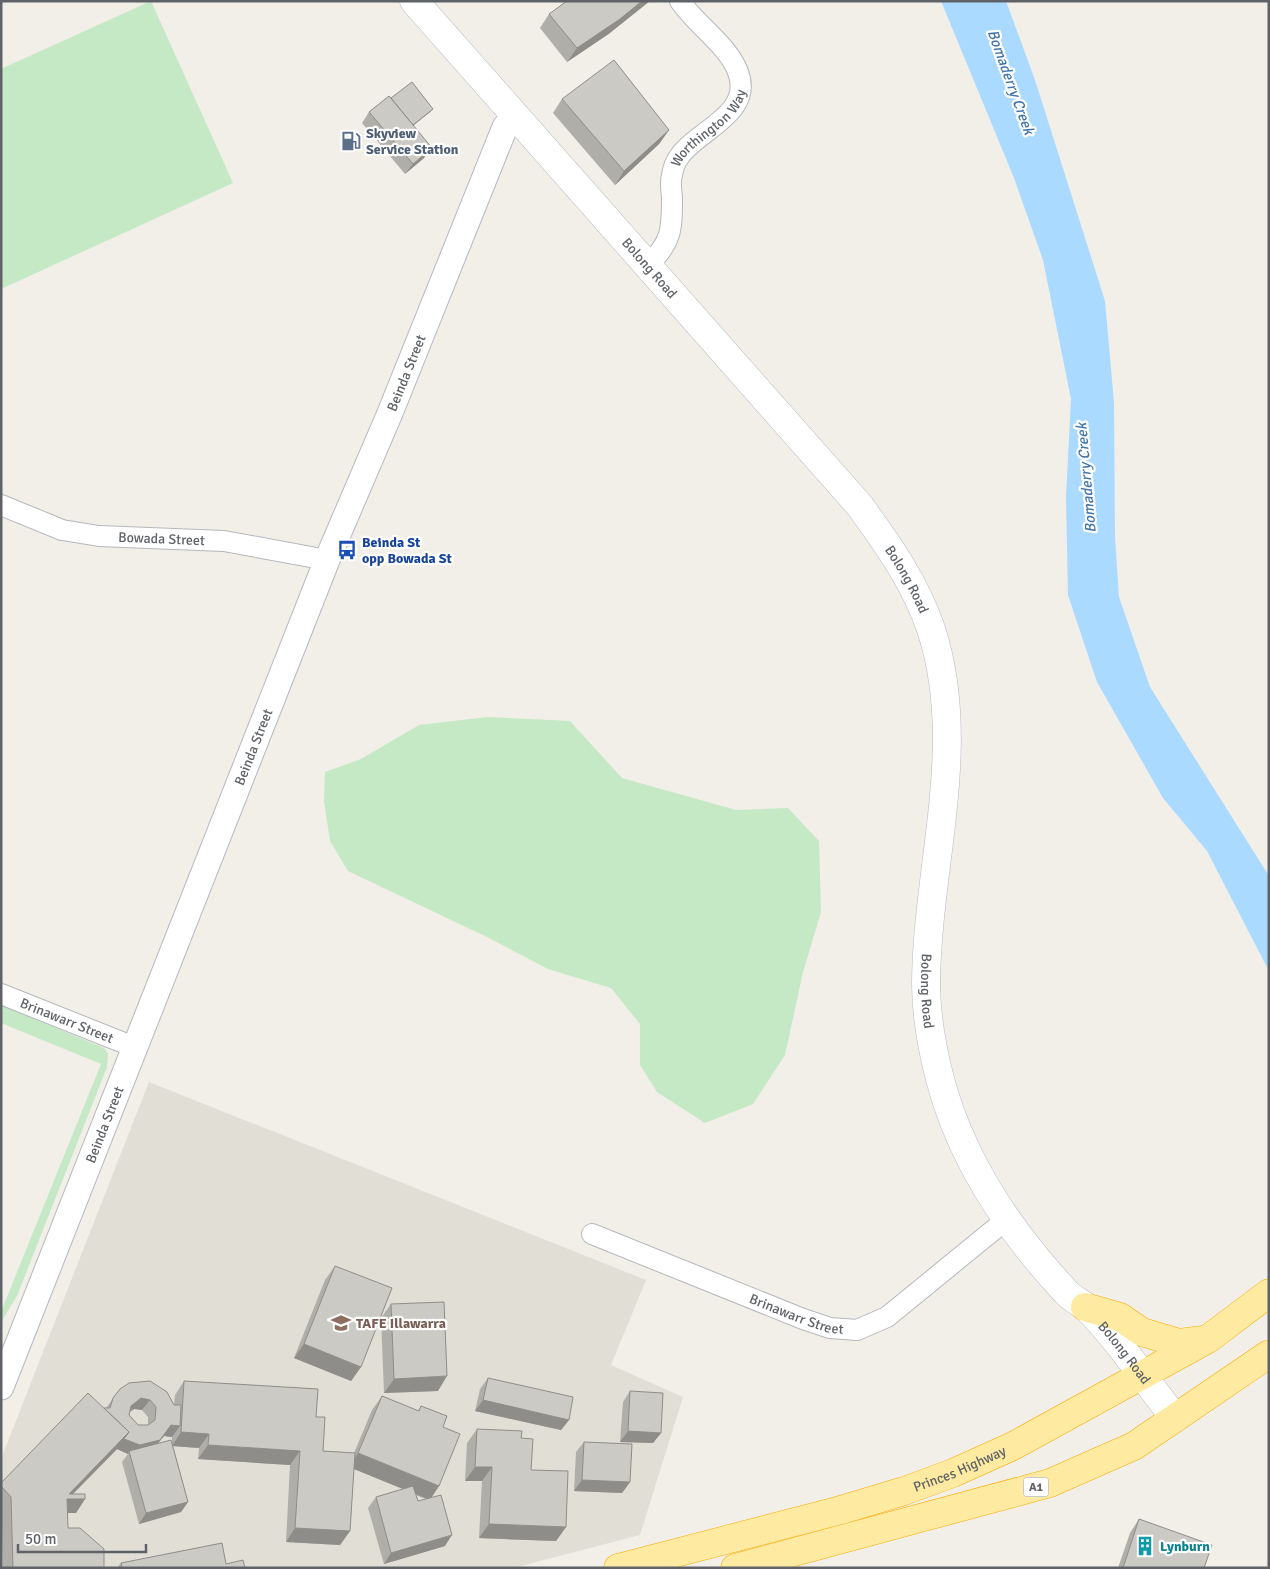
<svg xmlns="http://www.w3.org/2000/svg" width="1270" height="1569" font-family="Signika,sans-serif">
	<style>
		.education { fill: #e1ded6 }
		.green { fill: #c5e8c5 }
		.water { fill: #aadaff }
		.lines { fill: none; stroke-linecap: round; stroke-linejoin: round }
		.minor-casing { stroke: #b5b8bc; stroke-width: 22 }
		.tertiary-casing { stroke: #b5b8bc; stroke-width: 27 }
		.secondary-casing { stroke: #b6babf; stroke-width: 29 }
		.trunk-casing { stroke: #f9ab00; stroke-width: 29 }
		.minor { stroke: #fff; stroke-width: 20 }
		.tertiary { stroke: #fff; stroke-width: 25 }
		.secondary { stroke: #fff; stroke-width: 28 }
		.trunk { stroke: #feeaa1; stroke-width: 28 }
		.wall { fill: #afaea9; fill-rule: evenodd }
		.shaded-wall { fill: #8f8d8a }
		.building { fill: #cccac5; stroke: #8f8d8a; fill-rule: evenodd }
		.labels { text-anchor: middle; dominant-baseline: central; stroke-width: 4.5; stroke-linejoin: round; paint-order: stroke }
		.shield { fill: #fff; stroke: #8f9295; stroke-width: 1 }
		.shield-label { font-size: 12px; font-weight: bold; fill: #5f6368 }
		.street-label { font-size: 14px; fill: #5f6368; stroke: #fff }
		.service-label { font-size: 14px; font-weight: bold; fill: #4e5e75; stroke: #fff; text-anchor: start }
		.transit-label { font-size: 14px; font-weight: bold; fill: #164399; stroke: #fff; text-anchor: start }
		.education-label { font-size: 14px; font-weight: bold; fill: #785e54; stroke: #fff; text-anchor: start }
		.culture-label { font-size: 14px; font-weight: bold; fill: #0d838f; stroke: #fff; text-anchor: start }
		.water-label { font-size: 15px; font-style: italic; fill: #4174aa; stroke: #fff }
	</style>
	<rect width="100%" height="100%" fill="#f1efe8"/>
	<polygon class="education" points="149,1082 646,1280 611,1365 683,1397 640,1535 513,1568 1,1568 1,1459"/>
	<g class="green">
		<polygon points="151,1 233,183 1,289 1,69"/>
		<polygon points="488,717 570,721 622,778 736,810 788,808 819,841 821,912 803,972 785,1055 753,1104 705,1123 657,1092 640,1065 640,1024 611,988 548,969 485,936 348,871 330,841 324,801 325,772 361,759 419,725"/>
		<polygon points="1,1005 104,1048 108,1053 107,1067 17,1296 1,1322 1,1312 101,1064 1,1023"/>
	</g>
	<polygon class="water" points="941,1 1006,1 1035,80 1105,301 1114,403 1115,538 1119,597 1150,687 1269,876 1269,971 1207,851 1163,798 1097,682 1068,595 1066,497 1071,399 1043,260 1014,178"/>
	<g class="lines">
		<defs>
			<g id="minor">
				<path id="s1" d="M647,266C672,242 672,230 672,197C671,190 670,182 672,175C673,169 676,161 679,157C697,130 754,114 738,72C728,45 696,25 680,1"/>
				<path id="s2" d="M1,505L62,530L99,536L224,541L327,560"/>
				<path id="s3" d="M1,994L134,1047"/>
				<path id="s4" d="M592,1234L803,1319L830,1328L857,1330L887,1317L1007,1219"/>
			</g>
			<g id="tertiary">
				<path id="s5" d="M1,1387L327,560L390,413L505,127L516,115"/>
			</g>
			<g id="secondary">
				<path id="s6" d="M414,1L860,506C888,545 915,582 931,629C969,745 927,865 926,983C926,1015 932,1048 940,1079C961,1159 1009,1231 1066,1292C1071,1298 1079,1302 1086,1307C1119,1340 1146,1382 1175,1418"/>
			</g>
			<g id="trunk">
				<polyline points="1085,1307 1120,1317 1142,1332 1179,1343 1203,1340"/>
				<path id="s7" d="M618,1568L841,1510L904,1491L953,1473L1013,1446L1208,1339L1269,1293"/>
				<polyline points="735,1568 1050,1483 1134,1446 1269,1354"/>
			</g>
		</defs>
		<use href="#minor" class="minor-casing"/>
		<use href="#tertiary" class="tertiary-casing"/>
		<use href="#secondary" class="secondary-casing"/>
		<use href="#trunk" class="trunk-casing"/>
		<use href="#minor" class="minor"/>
		<use href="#tertiary" class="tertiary"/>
		<use href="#secondary" class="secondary"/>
		<use href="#trunk" class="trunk"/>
	</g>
	<g class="wall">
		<polygon points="549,14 610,33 567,62 540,28"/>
		<polygon points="562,99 669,130 659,144 615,185 553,113"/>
		<polygon points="369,112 430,112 413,126 424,158 405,174 362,123"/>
		<polygon points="335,1266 361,1367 351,1381 294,1358 325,1280"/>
		<polygon points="391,1304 438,1391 384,1393 381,1318"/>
		<polygon points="488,1378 569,1420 561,1430 475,1411 480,1389"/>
		<path d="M184,1381L316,1417L323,1451L354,1453L372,1410L382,1396L418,1411L421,1406L443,1427L439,1486L431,1497L445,1546L384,1564L368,1508L376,1497L403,1489L354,1469L350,1531L340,1545L286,1542L290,1465L198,1459L199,1448L173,1446L188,1502L181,1512L139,1524L122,1462L128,1454L117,1449L118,1448L73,1494L85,1499L76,1513H67L68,1528L104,1568H3L1,1483L104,1408H106L120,1389L174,1405L175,1395ZM134,1409L142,1410L148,1417V1425H138L129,1415L130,1412ZM164,1436L172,1437V1443H158ZM416,1495L426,1499L418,1501Z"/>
		<polygon points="630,1391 661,1433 653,1443 620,1442 623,1402"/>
		<polygon points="477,1429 521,1438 531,1470 566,1527 556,1541 479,1538 482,1481 465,1481 467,1443"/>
		<polygon points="584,1442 630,1482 622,1493 574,1491 576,1452"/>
		<polygon points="1139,1519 1204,1568 1118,1568 1130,1533"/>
		<polygon points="121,1563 226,1564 245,1568 117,1568"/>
	</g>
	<g class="shaded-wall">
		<polygon points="642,1 650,1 610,33 567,62 577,48"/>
		<polygon points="433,109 430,112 403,133 406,130"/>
		<polygon points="669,130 659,144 615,185 624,171"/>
		<polygon points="432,148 424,158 405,174 413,164"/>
		<polygon points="304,1344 361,1367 351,1381 294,1358"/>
		<polygon points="447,1376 438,1391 384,1393 394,1379"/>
		<polygon points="141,1398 150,1400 142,1410 134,1409 123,1416 131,1406"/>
		<polygon points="483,1400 569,1420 561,1430 475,1411"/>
		<polygon points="171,1425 180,1426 172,1437 164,1436 152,1451 129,1451 128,1454 117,1449 118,1448 68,1499 85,1499 76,1513 57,1513 69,1494 129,1432"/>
		<polygon points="628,1431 661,1433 653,1443 620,1442"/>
		<polygon points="181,1432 209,1434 199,1448 172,1446"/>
		<polygon points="208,1445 300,1451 290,1465 198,1459"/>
		<polygon points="358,1453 439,1486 430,1500 349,1467"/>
		<polygon points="475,1467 492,1467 482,1481 465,1481"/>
		<polygon points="582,1480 630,1482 622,1493 574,1491"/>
		<polygon points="188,1502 181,1512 139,1524 146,1513"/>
		<polygon points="489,1524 566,1527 556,1541 479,1538"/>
		<polygon points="295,1528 350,1531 340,1545 286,1542"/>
		<polygon points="452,1535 445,1546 384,1564 391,1553"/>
	</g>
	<g class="building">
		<polygon points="567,1 642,1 620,19 577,48 549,14"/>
		<polygon points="614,60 669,130 624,171 562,99"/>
		<polygon points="412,82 433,109 413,125 391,98"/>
		<polygon points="389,96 432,148 413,164 369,112"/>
		<polygon points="335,1266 392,1288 361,1367 304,1344"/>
		<polygon points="444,1302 447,1376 394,1379 391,1304"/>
		<polygon points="488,1378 573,1397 569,1420 483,1400"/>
		<path d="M150,1381L167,1392L174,1405H181L180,1426L171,1425L160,1440L140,1445L124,1439L129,1432L104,1408H110L113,1398L120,1389L129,1383ZM141,1398L150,1400L156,1407L155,1420L148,1425H138L129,1415L131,1406Z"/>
		<polygon points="184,1381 318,1389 316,1417 325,1417 323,1451 355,1453 350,1531 295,1528 300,1451 208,1445 209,1434 181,1432"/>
		<polygon points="630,1391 663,1393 661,1433 628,1431"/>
		<polygon points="88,1393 129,1432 69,1494 85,1494 85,1499 67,1499 68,1528 80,1528 104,1549 104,1568 13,1568 11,1497 1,1486 1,1483"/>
		<polygon points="382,1396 419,1411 421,1406 447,1416 443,1427 460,1434 439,1486 358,1453"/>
		<polygon points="477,1429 522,1431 521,1438 533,1439 531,1470 568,1471 566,1527 489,1524 492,1467 475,1467"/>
		<polygon points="171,1440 188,1502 146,1513 129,1451"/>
		<polygon points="584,1442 632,1444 630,1482 582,1480"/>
		<polygon points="413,1486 418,1501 441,1495 452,1535 391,1553 376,1497"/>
		<polygon points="1139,1519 1212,1545 1204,1568 1123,1568"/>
		<polygon points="222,1543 226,1564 243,1560 245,1568 122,1568 121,1563"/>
	</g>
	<defs>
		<symbol id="fuel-bare" viewBox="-9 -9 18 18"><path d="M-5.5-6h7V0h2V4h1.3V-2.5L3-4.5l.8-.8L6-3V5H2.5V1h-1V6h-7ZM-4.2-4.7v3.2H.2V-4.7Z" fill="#5c6f8a" stroke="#fff" stroke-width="2.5" paint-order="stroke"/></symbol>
		<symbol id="bus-bare" viewBox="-9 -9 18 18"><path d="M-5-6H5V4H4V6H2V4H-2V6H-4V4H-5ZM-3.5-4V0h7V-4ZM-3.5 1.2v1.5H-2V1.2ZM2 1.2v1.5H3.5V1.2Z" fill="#1a4fb4" stroke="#fff" stroke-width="2.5" paint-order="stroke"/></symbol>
		<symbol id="university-bare" viewBox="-9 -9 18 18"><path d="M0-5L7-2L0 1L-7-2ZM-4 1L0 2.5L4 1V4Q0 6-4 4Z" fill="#8d6e63" stroke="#fff" stroke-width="2.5" paint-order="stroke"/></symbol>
		<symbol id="building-bare" viewBox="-9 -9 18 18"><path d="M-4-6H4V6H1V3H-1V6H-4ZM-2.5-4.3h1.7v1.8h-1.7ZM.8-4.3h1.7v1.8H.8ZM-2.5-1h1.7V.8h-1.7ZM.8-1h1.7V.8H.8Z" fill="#0f9aa8" stroke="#fff" stroke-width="2.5" paint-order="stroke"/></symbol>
	</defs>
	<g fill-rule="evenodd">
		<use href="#fuel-bare" x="337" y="127" width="28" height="28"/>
		<use href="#bus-bare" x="333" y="536" width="28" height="28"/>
		<use href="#university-bare" x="327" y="1309" width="28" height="28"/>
		<use href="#building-bare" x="1131" y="1532" width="28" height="28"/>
	</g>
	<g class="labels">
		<rect class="shield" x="1023.5" y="1477.5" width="25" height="19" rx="4"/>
		<g class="shield-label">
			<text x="1036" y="1487">A1</text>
		</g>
		<g class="street-label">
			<text stroke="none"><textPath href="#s1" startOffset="160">Worthington Way</textPath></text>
			<text stroke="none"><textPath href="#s6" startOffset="356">Bolong Road</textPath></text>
			<text stroke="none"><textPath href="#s5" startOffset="1092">Beinda Street</textPath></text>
			<text stroke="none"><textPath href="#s2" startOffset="166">Bowada Street</textPath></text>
			<text stroke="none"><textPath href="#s6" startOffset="761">Bolong Road</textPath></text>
			<text stroke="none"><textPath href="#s5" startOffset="688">Beinda Street</textPath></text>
			<text stroke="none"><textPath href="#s6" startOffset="1181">Bolong Road</textPath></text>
			<text stroke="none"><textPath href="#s3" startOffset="71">Brinawarr Street</textPath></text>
			<text stroke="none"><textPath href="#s5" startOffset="282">Beinda Street</textPath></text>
			<text stroke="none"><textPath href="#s4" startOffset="220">Brinawarr Street</textPath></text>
			<text stroke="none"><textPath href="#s6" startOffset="1605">Bolong Road</textPath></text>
			<text stroke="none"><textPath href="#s7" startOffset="356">Princes Highway</textPath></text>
		</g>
		<g class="service-label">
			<text x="366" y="133">Skyview<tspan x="366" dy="16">Service Station</tspan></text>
		</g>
		<g class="transit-label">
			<text x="362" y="542">Beinda St<tspan x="362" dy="16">opp Bowada St</tspan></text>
		</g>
		<g class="education-label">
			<text x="356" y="1323">TAFE Illawarra</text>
		</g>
		<g class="culture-label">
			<text x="1160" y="1546">Lynburn</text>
		</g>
		<g class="water-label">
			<text transform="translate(1011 82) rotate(70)">Bomaderry Creek</text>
			<text transform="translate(1086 478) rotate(-95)">Bomaderry Creek</text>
		</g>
	</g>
	<rect width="1270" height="1569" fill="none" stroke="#5f6368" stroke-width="5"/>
	<path d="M18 1544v8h128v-8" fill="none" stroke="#5f6368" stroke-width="2.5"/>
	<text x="25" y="1544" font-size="15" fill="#5f6368" stroke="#ffffff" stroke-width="4" paint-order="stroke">50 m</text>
</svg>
